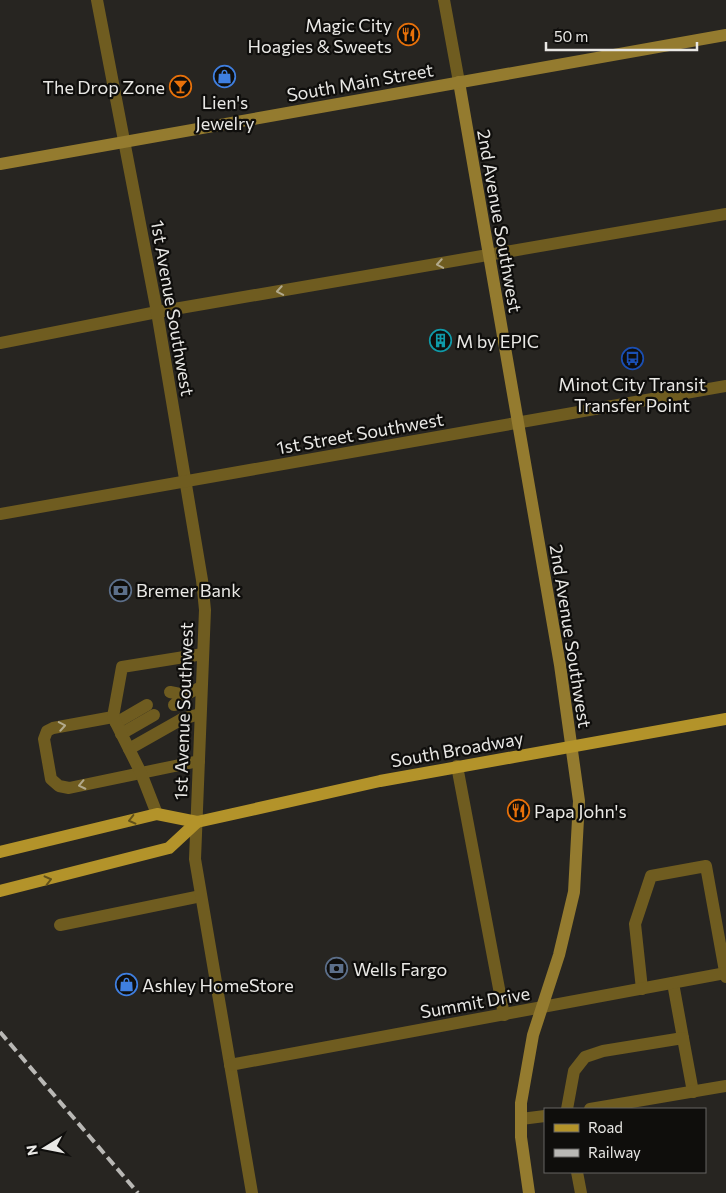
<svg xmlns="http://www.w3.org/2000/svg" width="726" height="1193" font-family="Commissioner,sans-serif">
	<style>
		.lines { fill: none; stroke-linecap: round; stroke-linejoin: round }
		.lane { stroke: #6f5c20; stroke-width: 12 }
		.street { stroke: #6f5c20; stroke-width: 12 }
		.secondary { stroke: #947b2f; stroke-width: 12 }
		.primary { stroke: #b3932a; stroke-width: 12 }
		.rail { stroke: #b9b8b5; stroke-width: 4; stroke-dasharray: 10 5; stroke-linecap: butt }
		.oneway { stroke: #b2a98c }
		.oneway2 { stroke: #61501b }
		.labels { text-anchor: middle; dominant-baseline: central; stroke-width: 4.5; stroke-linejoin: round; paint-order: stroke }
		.poi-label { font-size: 18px; fill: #e9e8e5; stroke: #0f0e0c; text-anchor: start }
		.street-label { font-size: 18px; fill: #e9e8e5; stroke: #0f0e0c }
	</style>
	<rect width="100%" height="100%" fill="#272521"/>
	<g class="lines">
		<g class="lane">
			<polyline points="0,343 157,312 726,214"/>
			<polyline points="170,692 185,695"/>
			<polyline points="174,705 185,695 201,687"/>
			<polyline points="113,717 53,728 47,731 44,739 51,779 59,786 69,788 199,761"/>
			<polyline points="116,723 147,705"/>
			<polyline points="121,734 154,715"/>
			<polyline points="129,749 182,719 200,714"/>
			<polyline points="457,766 504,1015"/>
			<polyline points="157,814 141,773 113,717 122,667 203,654"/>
			<polyline points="60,925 201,896"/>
			<polyline points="673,983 683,1038"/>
			<polyline points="642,989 635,924 651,876 706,866 726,977"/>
			<polyline points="567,1109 574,1071 585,1057 603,1051 683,1038 693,1092"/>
			<polyline points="590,1109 726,1086"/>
			<polyline points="521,1119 545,1116"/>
			<polyline points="577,1172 581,1193"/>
		</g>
		<g class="street">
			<polyline points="97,0 157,312 202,580 205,610 195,859 252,1193"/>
			<polyline points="444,0 459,82"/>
			<polyline points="0,514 726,386"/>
			<polyline points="230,1065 726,973"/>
		</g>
		<g class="secondary">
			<polyline points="459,82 560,665 579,801 574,892 559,955 533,1035 521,1103 521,1137 529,1193"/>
			<polyline points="0,164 726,35"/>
		</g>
		<g class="primary">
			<polyline points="0,852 157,814 197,822 380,781 726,719"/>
			<polyline points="0,891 169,848 197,822"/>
		</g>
		<polyline class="rail" points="0,1032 138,1193"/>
	</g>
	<defs><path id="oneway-chevron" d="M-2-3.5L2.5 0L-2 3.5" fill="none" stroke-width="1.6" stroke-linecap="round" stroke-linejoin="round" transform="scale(1.25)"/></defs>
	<g class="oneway">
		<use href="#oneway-chevron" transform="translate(440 264) rotate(170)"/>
		<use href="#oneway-chevron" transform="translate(280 291) rotate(170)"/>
		<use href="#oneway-chevron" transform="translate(62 726) rotate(-10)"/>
		<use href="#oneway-chevron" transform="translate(82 785) rotate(168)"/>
	</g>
	<g class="oneway2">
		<use href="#oneway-chevron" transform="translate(132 820) rotate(166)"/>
		<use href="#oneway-chevron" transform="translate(48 880) rotate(-14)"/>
	</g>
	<defs>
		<symbol id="restaurant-ring" viewBox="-11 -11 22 22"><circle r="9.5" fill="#0f0e0c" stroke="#e8710a" stroke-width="1.5"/><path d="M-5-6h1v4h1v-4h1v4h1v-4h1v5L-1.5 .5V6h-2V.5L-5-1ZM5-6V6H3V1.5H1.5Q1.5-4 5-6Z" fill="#e8710a"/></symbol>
		<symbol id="shop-ring" viewBox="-11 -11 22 22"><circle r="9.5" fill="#0f0e0c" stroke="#3f7fe0" stroke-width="1.5"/><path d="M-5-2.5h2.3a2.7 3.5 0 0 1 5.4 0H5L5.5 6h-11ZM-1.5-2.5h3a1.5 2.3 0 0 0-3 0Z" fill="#3f7fe0"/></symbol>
		<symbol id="bar-ring" viewBox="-11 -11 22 22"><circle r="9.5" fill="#0f0e0c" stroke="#e8710a" stroke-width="1.5"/><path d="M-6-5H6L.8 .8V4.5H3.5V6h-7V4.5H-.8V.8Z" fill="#e8710a"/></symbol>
		<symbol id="building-ring" viewBox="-11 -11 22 22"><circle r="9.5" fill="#0f0e0c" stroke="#0f9aa8" stroke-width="1.5"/><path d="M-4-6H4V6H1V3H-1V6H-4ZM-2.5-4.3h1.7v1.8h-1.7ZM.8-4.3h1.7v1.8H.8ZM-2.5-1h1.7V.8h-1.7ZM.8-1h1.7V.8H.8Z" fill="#0f9aa8"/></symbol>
		<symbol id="bus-ring" viewBox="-11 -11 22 22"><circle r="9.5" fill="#0f0e0c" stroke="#1a4fb4" stroke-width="1.5"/><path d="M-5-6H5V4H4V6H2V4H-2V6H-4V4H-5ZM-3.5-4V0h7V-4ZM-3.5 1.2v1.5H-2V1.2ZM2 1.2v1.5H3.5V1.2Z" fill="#1a4fb4"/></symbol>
		<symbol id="bank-ring" viewBox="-11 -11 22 22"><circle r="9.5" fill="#0f0e0c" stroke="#5c6f8a" stroke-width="1.5"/><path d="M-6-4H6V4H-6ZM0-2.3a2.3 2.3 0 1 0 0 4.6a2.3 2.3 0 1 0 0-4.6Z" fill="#5c6f8a"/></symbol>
	</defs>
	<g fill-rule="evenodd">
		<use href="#restaurant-ring" x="396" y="22" width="25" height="25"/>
		<use href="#shop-ring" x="212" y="64" width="25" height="25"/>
		<use href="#bar-ring" x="168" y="74" width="25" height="25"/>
		<use href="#building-ring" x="428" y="328" width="25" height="25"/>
		<use href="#bus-ring" x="620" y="346" width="25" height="25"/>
		<use href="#bank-ring" x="108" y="578" width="25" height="25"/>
		<use href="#restaurant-ring" x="506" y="798" width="25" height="25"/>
		<use href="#bank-ring" x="324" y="956" width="25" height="25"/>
		<use href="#shop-ring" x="114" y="972" width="25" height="25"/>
	</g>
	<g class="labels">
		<g class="poi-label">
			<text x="392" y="25" text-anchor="end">Magic City<tspan x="392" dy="21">Hoagies &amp; Sweets</tspan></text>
			<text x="165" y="87" text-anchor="end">The Drop Zone</text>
			<text x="225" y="102" text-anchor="middle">Lien's<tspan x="225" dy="21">Jewelry</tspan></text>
			<text x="456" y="341">M by EPIC</text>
			<text x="632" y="384" text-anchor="middle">Minot City Transit<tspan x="632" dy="21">Transfer Point</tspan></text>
			<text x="136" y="590">Bremer Bank</text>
			<text x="534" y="811">Papa John's</text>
			<text x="353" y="969">Wells Fargo</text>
			<text x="142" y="985">Ashley HomeStore</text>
		</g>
		<g class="street-label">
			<text transform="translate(360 82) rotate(-10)">South Main Street</text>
			<text transform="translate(500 221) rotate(80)">2nd Avenue Southwest</text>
			<text transform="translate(173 308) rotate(80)">1st Avenue Southwest</text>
			<text transform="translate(360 433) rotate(-10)">1st Street Southwest</text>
			<text transform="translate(571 636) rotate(81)">2nd Avenue Southwest</text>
			<text transform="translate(183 711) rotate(-88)">1st Avenue Southwest</text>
			<text transform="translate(457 749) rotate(-10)">South Broadway</text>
			<text transform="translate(475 1002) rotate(-10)">Summit Drive</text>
		</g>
	</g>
	<rect x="544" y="1108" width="162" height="65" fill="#0f0e0c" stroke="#666563"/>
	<rect x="554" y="1124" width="25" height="8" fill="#b3932a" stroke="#666563"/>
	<text x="588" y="1133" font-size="15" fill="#e9e8e5">Road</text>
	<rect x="554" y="1149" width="25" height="8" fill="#b9b8b5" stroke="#666563"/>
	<text x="588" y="1158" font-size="15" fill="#e9e8e5">Railway</text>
	<g transform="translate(45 1148) rotate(260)" stroke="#0f0e0c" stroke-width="4" paint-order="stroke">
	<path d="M0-4L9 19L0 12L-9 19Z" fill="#e9e8e5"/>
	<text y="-8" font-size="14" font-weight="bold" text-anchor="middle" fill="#e9e8e5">N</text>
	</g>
	<path d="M546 42v8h151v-8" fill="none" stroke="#e9e8e5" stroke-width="2.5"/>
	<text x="554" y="42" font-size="15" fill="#e9e8e5" stroke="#0f0e0c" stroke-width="4" paint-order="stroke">50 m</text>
</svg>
